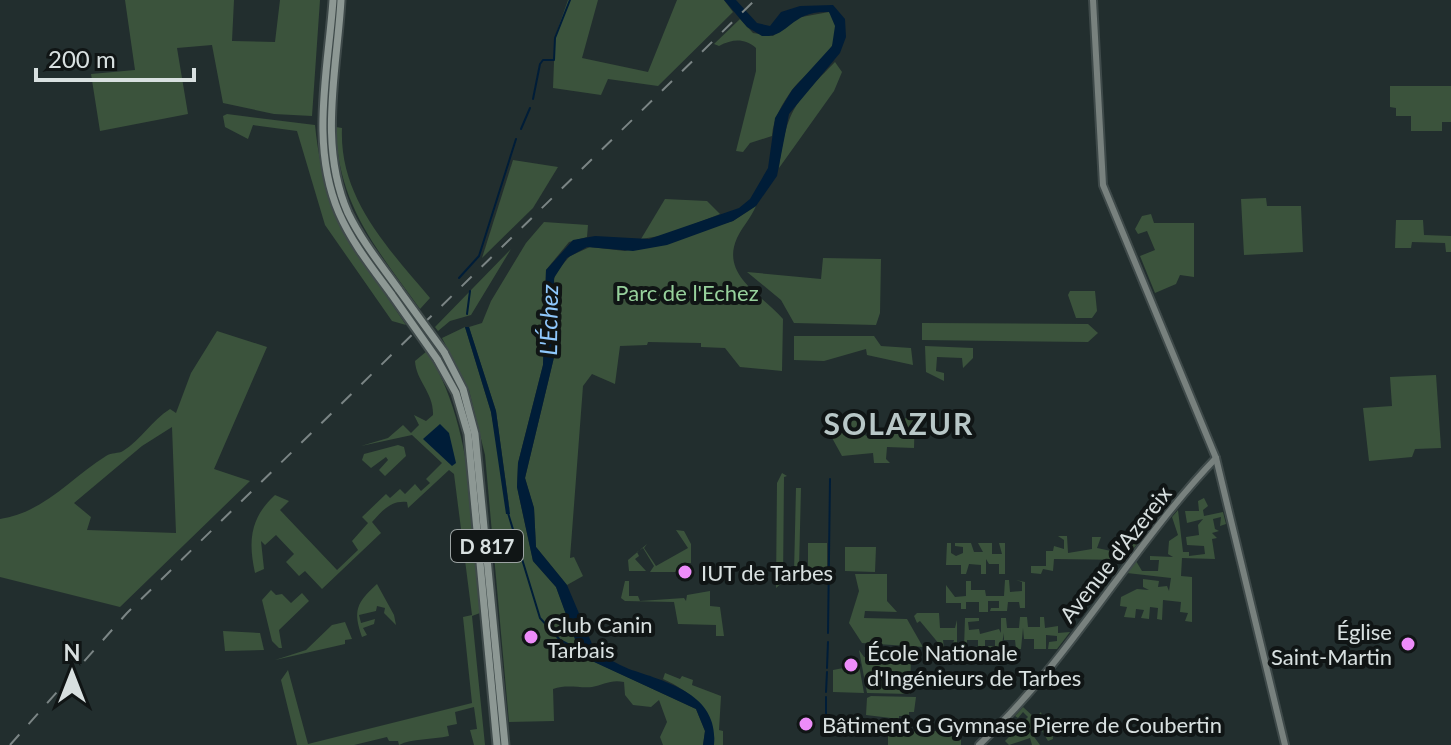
<svg xmlns="http://www.w3.org/2000/svg" width="1451" height="745" font-family="Lato,sans-serif">
	<style>
		.green { fill: #3b533c; fill-rule: evenodd }
		.water { fill: #001d38 }
		.lines { fill: none; stroke-linecap: round; stroke-linejoin: round }
		.stream { stroke: #001d38; stroke-width: 2 }
		.secondary-casing { stroke: #3f4a4a; stroke-width: 10 }
		.primary-casing { stroke: #3f4a4a; stroke-width: 11 }
		.secondary { stroke: #78817e; stroke-width: 6 }
		.primary { stroke: #8d9894; stroke-width: 7 }
		.rail { stroke: #7b8585; stroke-width: 2; stroke-dasharray: 14 14; stroke-linecap: butt }
		.primary-bridge-casing { stroke: #3f4a4a; stroke-width: 11; stroke-linecap: butt }
		.primary-bridge { stroke: #8d9894; stroke-width: 7 }
		.poi-dot { fill: #ed8cf9; stroke: #101515; stroke-width: 3 }
		.labels { text-anchor: middle; dominant-baseline: central; stroke-width: 8; stroke-linejoin: round; paint-order: stroke }
		.shield { fill: #101515; stroke: #9ca3a3; stroke-width: 2 }
		.shield-label { font-size: 20px; font-weight: bold; fill: #d8e0e0 }
		.park-label { font-size: 22px; fill: #97d19c; stroke: #101515 }
		.street-label { font-size: 22px; fill: #d8e0e0; stroke: #101515 }
		.poi-label { font-size: 22px; fill: #d8e0e0; stroke: #101515; text-anchor: start }
		.water-label { font-size: 24px; font-style: italic; fill: #8fc8fc; stroke: #101515 }
		.district-label { font-size: 30px; font-weight: bold; letter-spacing: 2px; fill: #b8c7c7; stroke: #101515 }
	</style>
	<rect width="100%" height="100%" fill="#222e2e"/>
	<g class="green">
		<polygon points="125,0 234,0 232,41 275,42 280,0 320,0 312,116 274,114 223,103 212,45 177,48 188,114 100,131 91,74 135,70"/>
		<polygon points="568,0 598,0 582,58 648,72 677,0 724,0 733,12 658,86 608,79 601,95 553,88 555,37"/>
		<path d="M829,12C855,42 807,70 792,90C782,104 773,119 772,136L750,143L743,152L736,151L756,71V48C744,38 733,39 719,46L714,44L740,19L753,33L773,36L796,18Z"/>
		<path d="M835,62L842,72L834,91L779,168C787,108 795,103 835,62Z"/>
		<polygon points="1390,86 1451,86 1451,122 1442,122 1442,131 1411,131 1411,116 1396,116 1396,108 1390,107"/>
		<path d="M227,114L315,125C324,217 358,252 406,325L392,321L325,225L297,131L253,125L248,139L225,127L223,116Z"/>
		<path d="M336,127L342,128C339,198 388,248 430,298L420,309C377,249 337,204 336,127Z"/>
		<polygon points="513,160 558,167 533,208 482,258"/>
		<polygon points="1266,198 1267,206 1301,206 1303,252 1244,255 1241,199"/>
		<polygon points="665,199 707,201 720,214 666,235 641,239"/>
		<path d="M756,206C751,218 742,227 737,238C720,276 763,295 783,319L782,371L740,367L725,348L701,347V343L648,342L647,345L620,346L615,384L592,374L583,386L570,558L574,557L583,576L567,585L536,547L534,508L525,478L556,349L553,284L556,272L570,256L590,247L625,251L733,221Z"/>
		<polygon points="1151,214 1154,223 1194,223 1194,277 1180,275 1176,284 1155,293 1140,256 1155,250 1147,231 1138,234 1135,229 1142,216"/>
		<polygon points="1396,220 1423,220 1424,235 1451,236 1451,252 1446,252 1445,243 1412,242 1411,248 1395,248"/>
		<path d="M544,222L588,225L587,237L569,242L546,270L543,365L518,463L517,487L533,561L556,587L582,656L696,709L705,731L703,745H663L660,737L667,722L659,700L651,707L633,705L625,695L624,682C611,679 603,685 592,687C577,688 567,684 553,689L554,721L509,722L485,455L469,390L442,338L465,327L491,412L510,513L496,411L469,327L482,323L491,301L526,243Z"/>
		<polygon points="511,249 471,315 450,321 438,331 435,327"/>
		<polygon points="823,258 881,259 880,313 876,325 794,323 781,300 747,272 821,279"/>
		<polygon points="1070,291 1095,291 1097,311 1092,318 1076,318 1068,295"/>
		<polygon points="922,323 1088,324 1098,333 1088,342 922,340"/>
		<path d="M217,331L267,347L214,469L250,481L120,607L0,577V519C43,513 71,478 106,456C112,452 118,454 123,451C141,440 152,420 170,409L176,413L191,373ZM172,427L176,533L87,530L91,517L74,503L142,446Z"/>
		<polygon points="794,336 874,336 881,346 911,348 913,365 867,355 866,349 824,361 794,360"/>
		<polygon points="925,346 973,348 973,358 963,368 962,358 937,357 936,371 944,373 944,381 926,372"/>
		<path d="M427,351C475,429 472,524 480,613L472,616L485,745H474L470,730L477,729L474,707L455,712L457,724L447,726L449,736C432,740 412,738 399,745L398,741H389L387,737L354,745H297L281,680L288,670L308,744L472,703L463,617L472,615L454,474L449,470L408,508L407,502C391,500 382,511 372,522L381,533L322,589L305,571L299,576L286,562L294,554L276,535L265,545L261,541L264,569L255,573C248,541 250,518 275,495L289,501L280,510L337,570L358,550L352,541L368,523L362,517L386,494L390,498L400,489L405,494L415,484L421,491L430,483L426,479L442,463L412,435L361,446L388,438L403,425L411,433L419,425L414,415L426,421L433,415C434,393 416,381 415,361Z"/>
		<polygon points="1436,375 1441,448 1415,449 1412,457 1369,461 1363,408 1392,406 1390,377"/>
		<polygon points="915,414 914,448 887,447 886,459 890,463 874,463 873,453 842,456 831,436 855,416 866,436"/>
		<polygon points="398,445 404,447 406,456 385,476 379,470 388,460 386,457 371,468 362,460 364,454"/>
		<polygon points="782,473 787,476 784,477 783,582 776,588 777,483"/>
		<polygon points="796,488 801,488 799,568 808,568 808,543 827,543 827,575 794,573"/>
		<polygon points="1204,498 1208,506 1203,510 1204,516 1223,512 1226,524 1220,526 1221,517 1213,519 1215,529 1219,531 1212,533 1217,538 1212,539 1215,559 1182,558 1181,576 1192,577 1192,622 1185,621 1188,613 1180,612 1181,602 1163,600 1162,620 1157,619 1158,608 1150,607 1149,619 1141,618 1144,610 1136,609 1135,618 1124,617 1127,607 1120,606 1121,597 1137,589 1149,590 1143,587 1143,579 1159,581 1158,587 1167,586 1169,591 1171,578 1127,573 1136,561 1142,571 1158,571 1159,560 1150,560 1150,556 1173,557 1168,554 1169,541 1178,535 1172,517 1178,510 1183,552 1189,552 1189,556 1205,554 1204,546 1187,545 1186,537 1199,535 1198,525 1203,519 1187,523 1185,511 1199,511 1198,501"/>
		<polygon points="676,530 684,531 691,544 691,563 684,563 684,572 650,572 654,566 643,548 637,552 639,556 635,559 646,571 629,571 628,560 647,544 644,548 656,566 688,548"/>
		<polygon points="1058,536 1067,536 1068,553 1092,549 1092,537 1101,537 1097,548 1116,552 1122,547 1131,547 1136,541 1130,537 1140,540 1125,560 1054,559 1053,571 1043,569 1041,574 1031,573 1031,566 1046,566 1046,551 1053,551 1054,546 1064,549 1064,540"/>
		<polygon points="947,543 951,543 951,553 956,556 963,553 963,547 955,546 955,543 971,543 974,552 983,552 978,543 992,543 992,554 1002,554 999,543 1005,543 1005,574 999,574 999,564 989,564 986,559 986,574 981,574 981,565 969,564 966,574 961,574 961,565 946,565"/>
		<polygon points="845,547 876,547 875,572 845,571"/>
		<polygon points="855,574 887,574 887,601 897,612 865,611 864,618 907,619 923,647 862,643 849,623 859,591"/>
		<polygon points="1005,580 1009,580 1010,592 1022,591 1022,582 1016,580 1025,582 1025,608 1020,608 1019,602 1008,602 1007,611 990,611 991,608 999,608 999,601 988,601 988,612 979,612 979,602 966,602 966,609 961,609 961,603 946,603 946,585 955,597 966,596 966,581 971,581 971,590 985,590 986,596 1004,596"/>
		<polygon points="625,581 629,581 629,596 638,596 640,601 684,598 686,601 687,595 710,591 710,606 720,607 724,636 716,636 716,625 678,624 674,602 625,601 621,598"/>
		<path d="M377,584L394,615L396,625L384,613L385,608L377,606L376,611L359,615L361,623L375,619L374,624L363,628L367,635L362,637C353,611 356,603 377,584Z"/>
		<polygon points="271,590 276,595 282,594 291,603 302,593 309,601 279,630 282,648 279,648 272,641 262,600"/>
		<polygon points="917,613 939,613 940,628 955,628 957,620 957,651 951,651 954,640 943,640 944,649 957,652 956,656 940,656 940,645 920,621 917,623 914,616"/>
		<polygon points="1020,617 1027,617 1028,627 1040,627 1040,617 1044,617 1045,628 1058,626 1058,633 1070,632 1057,649 1048,649 1049,642 1057,641 1057,636 1046,635 1046,649 1034,649 1034,639 1024,639 1023,628 1021,649 1016,649 1015,640 1004,640 1004,633 1001,649 988,649 988,646 995,646 995,640 985,640 985,649 970,650 978,646 978,640 967,640 967,650 964,648 965,618 979,618 979,621 968,622 969,630 979,629 980,634 999,629 1001,633 1001,618 1006,618 1007,628 1019,628"/>
		<polygon points="345,622 352,639 345,640 345,644 275,660 306,650 332,625"/>
		<polygon points="223,631 260,633 264,650 225,651"/>
		<polygon points="859,650 864,657 904,660 905,655 911,656 910,694 867,693"/>
		<polygon points="859,665 864,693 833,692 833,670"/>
		<path d="M665,673L680,679L682,676L693,680L692,685L721,696L719,730L723,731V745H714C716,714 691,691 663,679Z"/>
		<polygon points="871,696 916,697 914,712 909,712 909,719 906,716 899,716 899,719 866,715 867,698"/>
		<polygon points="1023,707 1035,718 1041,712 1045,726 1061,718 1063,736 1060,729 1052,730 1053,739 1048,741 1039,726 1029,730 1040,745 1032,745 1030,738 1009,745 1005,741 1013,733 1010,728 1003,734 1001,731 1013,719 1020,725 1028,717 1023,712 1018,718 1015,716"/>
		<polygon points="888,723 910,723 910,731 961,731 961,745 888,745"/>
	</g>
	<g class="water">
		<path d="M724,0H736L757,23L770,26L781,12L800,6L833,5L845,19L846,37L840,53L789,114L777,176L756,206L733,221L667,245L633,251L587,247L567,258L554,278L556,349L525,478L534,508L536,547L567,585L595,651C606,657 617,664 629,669C667,682 719,694 714,745H703L705,731L696,709L581,656L556,587L533,561L517,487L518,463L543,365L546,270L573,240L595,236L649,239L739,208L750,199L768,168L775,118L792,90L832,46L835,26L829,12C790,10 790,38 762,36L747,27Z"/>
		<polygon points="465,327 469,327 496,411 510,514 506,514 491,412"/>
		<polygon points="440,424 449,433 456,463 452,466 423,439"/>
	</g>
	<g class="lines">
		<g class="stream">
			<polyline points="533,99 540,64 543,60 554,60 555,38 570,0"/>
			<polyline points="521,129 530,108"/>
			<polyline points="459,278 479,256 516,139"/>
			<polyline points="467,314 470,291"/>
			<polyline points="508,513 540,618 560,640 579,650"/>
			<polyline points="828,633 830,479"/>
			<polyline points="827,668 828,642"/>
			<polyline points="826,692 827,672"/>
			<polyline points="826,718 826,697"/>
		</g>
		<defs>
			<g id="secondary">
				<polyline points="1093,0 1103,185 1216,458 1285,745"/>
				<path d="M979,745C1070,660 1130,548 1216,458"/>
			</g>
			<g id="primary">
				<path d="M333,0C328,71 310,145 339,213C352,243 373,269 392,295"/>
				<path d="M341,0C337,70 318,145 348,213C361,240 381,265 399,290"/>
				<polyline points="444,352 463,389 475,434 505,745"/>
				<polyline points="437,359 456,393 468,434 497,745"/>
			</g>
		</defs>
		<use href="#secondary" class="secondary-casing"/>
		<use href="#primary" class="primary-casing"/>
		<use href="#secondary" class="secondary"/>
		<use href="#primary" class="primary"/>
		<polyline class="rail" points="10,745 127,613 755,0"/>
		<defs>
			<g id="primary-bridge">
				<polyline points="399,290 444,352"/>
				<polyline points="392,295 437,359"/>
			</g>
		</defs>
		<use href="#primary-bridge" class="primary-bridge-casing"/>
		<use href="#primary-bridge" class="primary-bridge"/>
	</g>
	<g class="poi-dot">
		<circle cx="685" cy="572" r="8"/>
		<circle cx="531" cy="637" r="8"/>
		<circle cx="1408" cy="644" r="8"/>
		<circle cx="851" cy="665" r="8"/>
		<circle cx="806" cy="724" r="8"/>
	</g>
	<g class="labels">
		<rect class="shield" x="451" y="530" width="72" height="32" rx="6"/>
		<g class="shield-label">
			<text x="487" y="546">D 817</text>
		</g>
		<g class="park-label">
			<text x="687" y="292">Parc de l'Echez</text>
		</g>
		<g class="street-label">
			<text transform="translate(1115 554) rotate(-52)">Avenue d'Azereix</text>
		</g>
		<g class="poi-label">
			<text x="701" y="572">IUT de Tarbes</text>
			<text x="547" y="624">Club Canin<tspan x="547" dy="25">Tarbais</tspan></text>
			<text x="1392" y="631" text-anchor="end">Église<tspan x="1392" dy="25">Saint-Martin</tspan></text>
			<text x="867" y="652">École Nationale<tspan x="867" dy="25">d'Ingénieurs de Tarbes</tspan></text>
			<text x="822" y="724">Bâtiment G Gymnase Pierre de Coubertin</text>
		</g>
		<g class="water-label">
			<text transform="translate(548 320) rotate(-89)">L'Échez</text>
		</g>
		<g class="district-label">
			<text x="899" y="423">SOLAZUR</text>
		</g>
	</g>
	<g transform="translate(72 673)" stroke="#101515" stroke-width="6" paint-order="stroke">
	<path d="M0-6L14 30L0 20L-14 30Z" fill="#d8e0e0"/>
	<text y="-12" font-size="22" font-weight="bold" text-anchor="middle" fill="#d8e0e0">N</text>
	</g>
	<path d="M36 68v12h158v-12" fill="none" stroke="#d8e0e0" stroke-width="4"/>
	<text x="48" y="68" font-size="24" fill="#d8e0e0" stroke="#101515" stroke-width="6" paint-order="stroke">200 m</text>
</svg>
